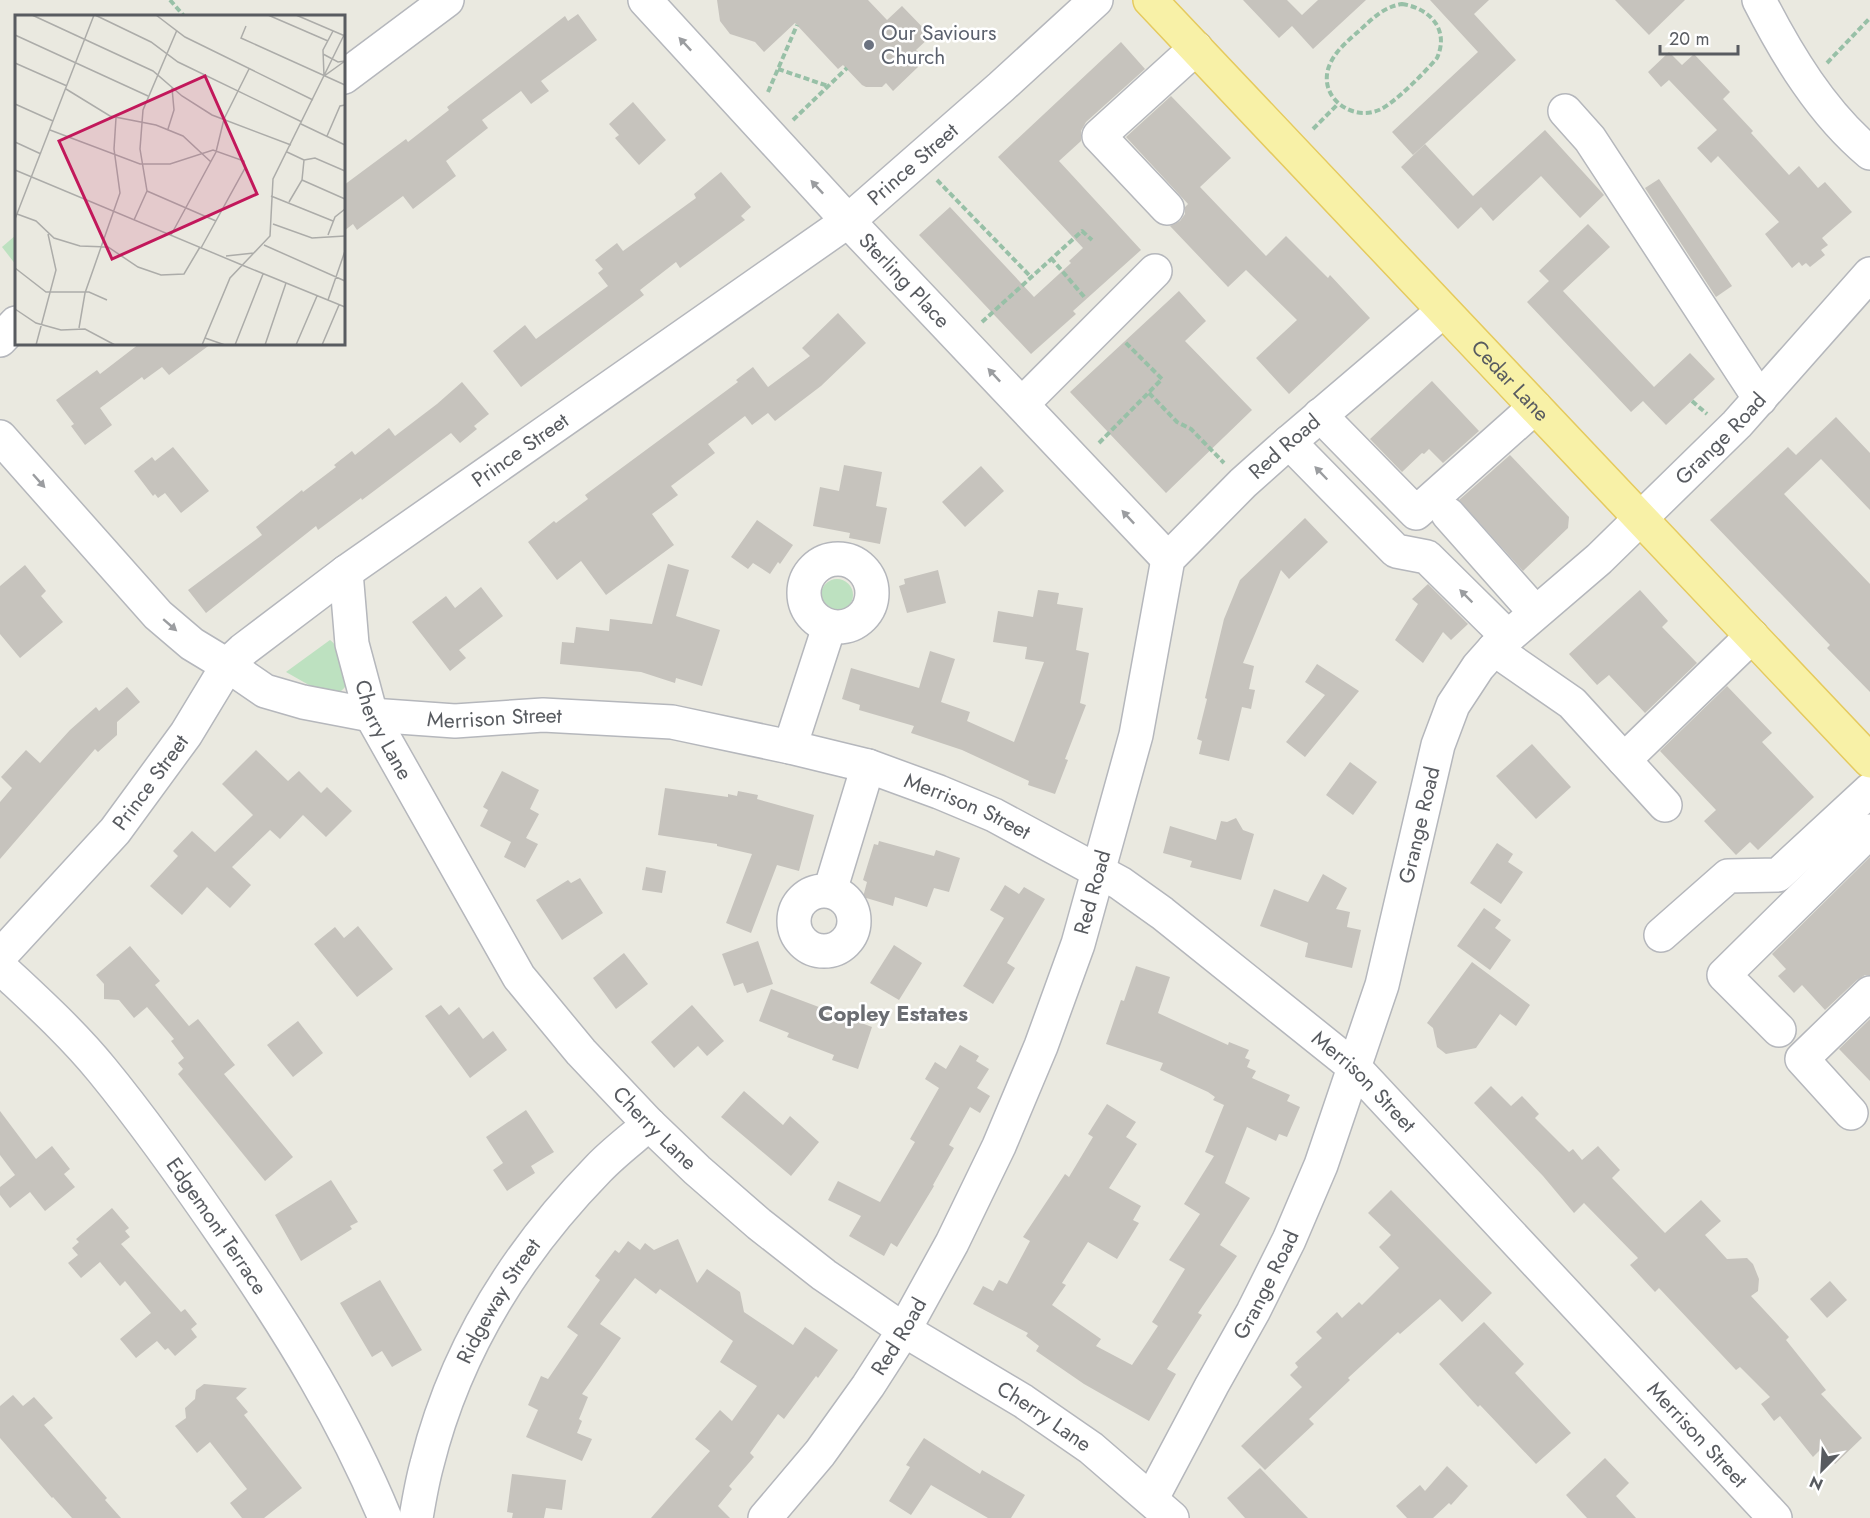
<svg xmlns="http://www.w3.org/2000/svg" width="1870" height="1518" font-family="Jost,sans-serif">
	<style>
		.green { fill: #bde1c0 }
		.building { fill: #c6c3bd }
		.lines { fill: none; stroke-linecap: round; stroke-linejoin: round }
		.minor-casing { stroke: #b5b7bc; stroke-width: 36 }
		.major-casing { stroke: #e5ca5e; stroke-width: 36 }
		.path { stroke: #98c0a7; stroke-width: 4; stroke-dasharray: 6 3; stroke-linecap: butt }
		.minor { stroke: #fff; stroke-width: 33 }
		.major { stroke: #f8f1a7; stroke-width: 33 }
		.oneway { fill: #9b9da0 }
		.worship-dot { fill: #6b7280; stroke: #fff; stroke-width: 2 }
		.labels { text-anchor: middle; dominant-baseline: central; stroke-width: 5; stroke-linejoin: round; paint-order: stroke }
		.worship-label { font-size: 21px; fill: #5b616d; stroke: #fff; text-anchor: start }
		.street-label { font-size: 21px; fill: #585b60; stroke: #fff }
		.neighbourhood-label { font-size: 22px; font-weight: bold; fill: #6a6d72; stroke: #fff }
		.inset-road { fill: none; stroke: #acaca9; stroke-width: 1.5 }
		.view { fill: #c2185b; fill-opacity: 0.15; stroke: #c2185b; stroke-width: 3 }
		.inset-edge { fill: none; stroke: #585b60; stroke-width: 3 }
	</style>
	<rect width="100%" height="100%" fill="#eae9e0"/>
	<g class="green">
		<polygon points="16,235 16,265 2,247"/>
		<circle cx="837" cy="595" r="16"/>
		<path d="M330,640C340,647 352,675 345,687C343,690 339,692 337,694L323,693L286,672Z"/>
	</g>
	<g class="building">
		<polygon points="717,0 868,0 887,20 902,6 931,36 916,50 920,54 913,61 918,67 893,91 886,83 882,87 866,87 862,85 843,65 838,69 795,23 764,52 755,42 730,34 720,21"/>
		<polygon points="1243,0 1287,0 1302,15 1318,0 1366,0 1313,49 1292,26 1279,38"/>
		<polygon points="1430,0 1489,0 1474,14 1516,60 1413,155 1392,132 1478,52"/>
		<polygon points="1615,0 1685,0 1649,35"/>
		<polygon points="578,14 597,40 541,81 549,91 531,104 521,91 482,120 488,128 446,161 456,176 413,209 403,196 357,230 353,224 344,231 344,185 406,139 408,142 449,110 447,107 565,16 568,21"/>
		<polygon points="1121,42 1145,69 1086,122 1081,131 1081,141 1059,161 1141,250 1073,311 1076,314 1031,354 919,235 950,207 1034,297 1071,263 1069,261 1083,248 998,157"/>
		<polygon points="1669,52 1682,65 1694,54 1730,92 1723,99 1753,131 1751,133 1789,175 1799,166 1818,188 1825,182 1852,212 1822,238 1828,245 1821,250 1825,255 1810,267 1806,263 1802,266 1799,262 1792,268 1765,234 1779,222 1718,156 1711,163 1697,148 1717,130 1669,80 1661,87 1648,72"/>
		<polygon points="1171,96 1231,158 1200,187 1266,256 1286,236 1328,278 1330,275 1370,318 1289,394 1256,358 1297,320 1246,270 1228,287 1170,226 1180,221 1185,214 1185,207 1188,204 1126,137"/>
		<polygon points="633,102 666,140 639,165 615,138 619,135 609,124"/>
		<polygon points="1545,130 1604,195 1580,218 1541,176 1493,221 1481,207 1458,229 1401,167 1425,144 1473,196"/>
		<polygon points="721,172 751,207 741,216 745,220 680,268 676,262 640,290 644,295 521,387 493,351 525,325 536,339 608,286 598,273 603,269 595,260 617,243 623,251 696,198 694,194"/>
		<polygon points="1659,179 1732,286 1716,297 1645,188"/>
		<polygon points="1588,224 1610,247 1563,291 1654,387 1690,353 1715,379 1666,425 1643,401 1631,412 1527,302 1549,281 1539,271"/>
		<polygon points="1179,291 1206,321 1185,341 1252,410 1166,493 1070,392"/>
		<polygon points="838,313 866,343 821,386 775,421 768,413 752,425 745,416 708,444 715,453 671,486 678,495 652,514 674,545 606,595 581,561 557,580 528,542 554,521 556,523 588,499 585,495 738,382 736,380 753,367 768,387 810,356 802,348"/>
		<polygon points="139,344 211,344 169,375 162,367 144,380 142,377 100,408 112,425 85,445 71,426 74,424 56,400 97,370 100,374"/>
		<polygon points="1432,381 1479,431 1443,463 1429,449 1424,454 1422,453 1402,472 1370,439"/>
		<polygon points="462,382 489,414 474,426 477,429 460,443 451,433 362,500 361,498 318,530 316,526 206,613 188,590 262,535 256,527 302,490 303,492 336,467 334,465 352,451 355,455 389,428 395,436 437,404"/>
		<polygon points="1836,417 1870,453 1870,510 1821,459 1784,494 1870,584 1870,692 1827,648 1830,645 1710,520 1788,447 1796,455"/>
		<polygon points="173,447 209,491 181,513 165,493 158,498 155,494 153,496 134,471 152,457 155,461"/>
		<polygon points="1510,455 1569,517 1568,528 1523,571 1459,500"/>
		<polygon points="844,465 882,472 876,506 887,508 880,544 849,538 850,533 813,526 820,487 839,491"/>
		<polygon points="981,466 1004,491 965,527 942,502"/>
		<polygon points="1305,518 1328,542 1289,579 1281,570 1243,663 1254,666 1249,689 1255,690 1251,709 1242,707 1229,761 1199,754 1202,741 1197,739 1207,699 1205,698 1224,619 1240,580"/>
		<polygon points="757,520 793,545 780,564 778,562 770,574 753,563 748,569 731,557"/>
		<polygon points="668,564 689,570 676,616 720,630 702,686 676,678 675,683 641,672 560,664 562,642 574,643 576,627 609,631 610,619 652,624"/>
		<polygon points="25,565 46,591 41,596 63,622 20,658 0,634 0,586"/>
		<polygon points="938,570 946,603 907,613 899,586 905,584 904,579"/>
		<polygon points="1428,584 1468,624 1451,640 1443,632 1423,663 1395,640 1418,604 1412,599"/>
		<polygon points="481,587 503,616 459,650 466,658 450,671 412,622 446,596 455,608"/>
		<polygon points="1038,590 1059,593 1057,604 1083,608 1076,650 1089,653 1080,703 1086,705 1065,759 1068,760 1055,794 1028,785 1029,781 962,750 911,733 914,726 859,710 860,705 842,699 851,668 919,688 930,651 955,659 941,702 970,712 967,721 1014,742 1044,662 1025,659 1027,647 993,642 998,611 1033,617"/>
		<polygon points="1640,590 1668,621 1662,627 1697,663 1645,713 1609,675 1597,685 1569,654"/>
		<polygon points="1317,664 1359,691 1305,757 1286,742 1325,695 1305,682"/>
		<polygon points="1727,686 1772,733 1762,742 1814,797 1758,850 1750,842 1736,855 1704,821 1716,810 1660,751"/>
		<polygon points="127,687 140,702 117,722 117,735 98,752 95,749 0,859 0,802 12,788 1,777 26,750 40,763 70,730 96,707 99,711"/>
		<polygon points="1532,744 1571,787 1536,819 1496,776"/>
		<polygon points="256,750 288,781 299,771 321,793 327,787 352,811 326,837 303,815 280,839 270,830 232,867 251,885 230,908 207,887 182,915 150,886 178,856 173,851 192,831 215,852 253,815 222,784"/>
		<polygon points="1350,762 1377,782 1353,815 1326,795"/>
		<polygon points="502,771 539,790 530,809 539,814 526,838 538,844 525,868 504,857 511,842 480,826 488,810 483,807"/>
		<polygon points="665,788 728,797 728,794 737,796 738,791 758,795 757,799 814,815 799,871 777,865 751,933 726,923 752,854 717,846 717,844 658,835"/>
		<polygon points="1236,818 1243,830 1254,834 1241,880 1190,867 1192,861 1163,853 1170,826 1216,840 1221,821 1227,822"/>
		<polygon points="879,841 934,856 936,850 960,858 949,892 934,888 927,907 895,897 893,906 863,897 867,882 863,880 874,844 878,845"/>
		<polygon points="1497,843 1513,854 1508,862 1523,872 1501,904 1470,883"/>
		<polygon points="1870,857 1870,975 1865,975 1857,980 1825,1010 1802,985 1794,993 1778,976 1786,969 1772,954"/>
		<polygon points="646,867 666,871 662,893 642,890"/>
		<polygon points="1323,874 1347,888 1336,909 1350,912 1347,927 1361,930 1352,968 1305,957 1308,943 1260,926 1274,889 1308,902"/>
		<polygon points="580,878 603,913 562,940 536,900 568,880 571,883"/>
		<polygon points="1005,885 1019,894 1024,887 1045,899 1007,963 1015,968 993,1004 963,986 1004,918 990,910"/>
		<polygon points="1484,908 1501,920 1495,928 1511,940 1490,970 1457,946"/>
		<polygon points="358,926 393,969 357,997 314,944 335,927 344,938"/>
		<polygon points="758,941 773,984 747,993 743,983 734,986 722,954"/>
		<polygon points="894,945 922,963 899,1000 870,983"/>
		<polygon points="130,946 160,981 155,985 189,1026 198,1019 235,1065 224,1074 293,1157 265,1181 178,1074 183,1069 178,1063 184,1058 171,1041 174,1039 147,1007 134,1018 119,1000 104,999 104,984 96,975"/>
		<polygon points="624,953 648,984 616,1009 593,978"/>
		<polygon points="1472,962 1530,1005 1516,1026 1500,1014 1476,1048 1446,1054 1437,1047 1433,1028 1427,1023"/>
		<polygon points="1136,966 1170,977 1158,1013 1228,1045 1229,1042 1249,1050 1245,1058 1250,1060 1247,1067 1256,1071 1252,1078 1290,1095 1287,1101 1300,1107 1287,1137 1279,1134 1276,1141 1247,1127 1225,1183 1250,1198 1220,1245 1237,1256 1198,1313 1202,1315 1167,1369 1176,1374 1149,1421 1084,1384 1036,1351 1039,1346 1026,1336 1028,1333 973,1304 983,1286 993,1291 999,1280 1007,1284 1030,1241 1023,1237 1065,1174 1069,1177 1093,1137 1088,1134 1107,1104 1136,1122 1126,1137 1137,1144 1109,1188 1141,1206 1133,1220 1139,1223 1117,1259 1088,1242 1062,1283 1066,1285 1052,1305 1101,1339 1096,1346 1132,1365 1158,1326 1152,1322 1185,1269 1169,1260 1200,1214 1184,1204 1214,1156 1205,1152 1224,1105 1213,1100 1215,1097 1208,1092 1160,1070 1163,1063 1106,1044 1121,1000 1124,1001"/>
		<polygon points="771,989 872,1027 858,1069 832,1060 834,1055 787,1037 789,1033 759,1021"/>
		<polygon points="441,1005 449,1015 459,1007 483,1039 493,1031 507,1050 470,1078 425,1016"/>
		<polygon points="692,1005 724,1041 707,1056 698,1046 674,1068 651,1042"/>
		<polygon points="1870,1019 1870,1081 1839,1049"/>
		<polygon points="298,1021 323,1053 293,1077 267,1045"/>
		<polygon points="960,1045 979,1056 976,1061 989,1069 977,1088 990,1096 980,1113 970,1107 949,1145 954,1148 933,1185 934,1186 897,1247 891,1243 884,1256 849,1236 861,1216 828,1200 838,1181 880,1202 915,1142 910,1139 939,1088 925,1079 935,1062 946,1069"/>
		<polygon points="1491,1086 1511,1106 1522,1096 1539,1114 1535,1118 1569,1152 1573,1149 1582,1160 1598,1146 1620,1170 1612,1178 1665,1233 1701,1200 1721,1221 1705,1235 1727,1259 1747,1258 1753,1264 1759,1279 1758,1291 1751,1296 1789,1337 1786,1340 1826,1390 1821,1394 1862,1438 1835,1464 1821,1449 1813,1457 1780,1416 1774,1421 1761,1404 1770,1397 1740,1367 1736,1370 1659,1288 1655,1292 1630,1265 1638,1258 1584,1203 1574,1213 1543,1176 1474,1103"/>
		<polygon points="744,1091 783,1125 790,1116 819,1142 791,1176 721,1117"/>
		<polygon points="526,1110 554,1152 531,1166 535,1173 507,1191 493,1170 503,1163 486,1137"/>
		<polygon points="0,1111 36,1159 52,1146 70,1169 64,1174 75,1187 45,1211 30,1192 10,1208 0,1195 0,1187 15,1175 0,1155"/>
		<polygon points="331,1180 358,1222 350,1226 352,1229 301,1261 275,1215"/>
		<polygon points="1391,1190 1492,1293 1462,1322 1440,1299 1400,1334 1398,1332 1348,1378 1350,1380 1309,1419 1314,1424 1265,1470 1241,1446 1302,1387 1290,1375 1298,1367 1295,1363 1322,1338 1316,1332 1337,1312 1342,1318 1359,1302 1362,1305 1399,1268 1379,1247 1391,1235 1368,1213"/>
		<polygon points="112,1208 129,1228 125,1231 130,1237 121,1244 181,1312 185,1309 197,1324 191,1329 197,1337 175,1356 168,1348 165,1350 157,1341 136,1358 120,1339 151,1313 125,1281 120,1286 100,1262 81,1278 68,1263 78,1255 72,1248 79,1242 76,1239"/>
		<polygon points="678,1239 697,1283 707,1269 740,1292 744,1312 793,1345 805,1327 838,1350 818,1378 816,1376 784,1419 778,1414 750,1453 754,1457 729,1486 732,1489 718,1506 730,1518 651,1518 710,1451 695,1439 720,1410 732,1421 757,1386 720,1362 733,1341 660,1289 656,1294 635,1278 600,1324 621,1338 582,1394 588,1397 579,1419 582,1421 577,1433 592,1439 582,1461 526,1437 538,1410 528,1405 541,1376 548,1379 578,1335 567,1327 600,1280 595,1276 615,1250 619,1253 628,1241 640,1250 645,1243 654,1250"/>
		<polygon points="380,1280 422,1350 392,1367 382,1351 372,1357 340,1303"/>
		<polygon points="1830,1281 1847,1300 1827,1318 1810,1299"/>
		<polygon points="1484,1322 1524,1364 1515,1373 1571,1433 1536,1464 1480,1405 1478,1407 1439,1364"/>
		<polygon points="204,1384 247,1388 236,1398 248,1412 244,1415 302,1488 264,1518 242,1518 230,1503 247,1489 210,1442 197,1453 175,1426 186,1418 185,1408 195,1399 196,1390"/>
		<polygon points="13,1395 23,1406 34,1397 53,1418 44,1425 107,1498 105,1500 121,1518 72,1518 53,1497 52,1498 0,1438 0,1406"/>
		<polygon points="924,1438 980,1474 982,1470 1025,1495 1011,1518 988,1518 931,1485 911,1515 889,1501 910,1467 906,1465"/>
		<polygon points="1605,1458 1629,1483 1616,1496 1636,1518 1587,1518 1566,1495"/>
		<polygon points="1447,1466 1468,1486 1451,1505 1449,1503 1433,1518 1407,1518 1396,1506 1420,1485 1425,1491"/>
		<polygon points="1260,1468 1308,1518 1245,1518 1227,1498"/>
		<polygon points="512,1474 566,1480 562,1510 546,1508 544,1518 512,1518 513,1513 507,1512"/>
	</g>
	<g class="lines">
		<defs>
			<g id="minor">
				<path id="s1" d="M645,0L848,221L1168,559"/>
				<path d="M1759,0C1787,55 1822,113 1870,153"/>
				<polyline points="344,77 447,0"/>
				<polyline points="1565,111 1590,139 1760,399"/>
				<polyline points="1167,208 1099,136 1196,48"/>
				<polyline points="0,340 16,323"/>
				<polyline points="1022,404 1155,271"/>
				<polyline points="1320,415 1416,513 1535,407"/>
				<path id="s2" d="M0,437L158,615L192,644L230,667L265,691L303,702L371,715L455,721L543,715L672,722L790,747L868,766L939,792L994,815L1120,883L1162,913L1354,1067L1775,1518"/>
				<polyline points="1289,442 1396,551 1427,557 1508,637"/>
				<polyline points="1448,514 1535,612"/>
				<circle cx="838" cy="593" r="34"/>
				<path id="s3" d="M346,572L352,644L371,715L519,977L581,1052L649,1124L697,1170L759,1224L824,1275L904,1330L1023,1401L1091,1448L1172,1518"/>
				<polyline points="1494,649 1572,703 1665,805"/>
				<polyline points="790,747 829,627"/>
				<polyline points="1624,760 1752,636"/>
				<circle cx="824" cy="921" r="30"/>
				<polyline points="830,891 868,766"/>
				<polyline points="1661,935 1728,876 1778,875 1870,790"/>
				<path id="s4" d="M0,956L115,831L186,734L229,663L243,650L346,572L848,221L1001,87L1096,0"/>
				<path id="s5" d="M0,967C35,1000 72,1033 102,1070C148,1126 190,1186 231,1246C290,1332 345,1421 385,1518"/>
				<polyline points="1779,1030 1724,975 1870,831"/>
				<polyline points="1851,1113 1802,1059 1870,993"/>
				<path id="s6" d="M1152,1498L1212,1385L1253,1312L1289,1240L1321,1165L1382,985L1438,745L1453,705L1478,667L1494,649L1599,559L1737,424L1870,274"/>
				<path id="s7" d="M416,1518C419,1500 422,1482 427,1464C455,1351 517,1252 598,1169C613,1153 632,1139 649,1124"/>
				<path id="s8" d="M765,1518L820,1453L868,1386L904,1330L952,1243L999,1146L1041,1046L1078,944L1136,735L1168,559L1243,483L1280,450L1443,311"/>
			</g>
			<g id="major">
				<path id="s9" d="M1150,0L1870,761"/>
			</g>
		</defs>
		<use href="#minor" class="minor-casing"/>
		<use href="#major" class="major-casing"/>
		<g class="path">
			<polyline points="170,0 184,16"/>
			<path d="M1402,4C1429,8 1450,29 1437,58C1426,71 1394,104 1379,110C1350,122 1316,95 1330,64C1336,50 1349,40 1360,30C1374,17 1384,7 1402,4Z"/>
			<polyline points="1827,63 1870,18"/>
			<polyline points="778,69 828,86"/>
			<polyline points="768,92 797,25"/>
			<polyline points="793,120 847,68"/>
			<polyline points="1313,129 1338,104"/>
			<polyline points="937,180 1031,277"/>
			<polyline points="1051,258 1086,299"/>
			<polyline points="982,322 1082,231 1092,240"/>
			<polyline points="1149,393 1177,422 1191,429 1224,463"/>
			<polyline points="1692,401 1707,414"/>
			<polyline points="1099,443 1162,379 1125,342"/>
		</g>
		<use href="#minor" class="minor"/>
		<use href="#major" class="major"/>
	</g>
	<defs><path id="oneway-solid" d="M-6-.8H1V-3.2L6.5 0L1 3.2V.8H-6Z" transform="scale(1.5)"/></defs>
	<g class="oneway">
		<use href="#oneway-solid" transform="translate(685 44) rotate(-133)"/>
		<use href="#oneway-solid" transform="translate(817 187) rotate(-133)"/>
		<use href="#oneway-solid" transform="translate(994 375) rotate(-133)"/>
		<use href="#oneway-solid" transform="translate(1321 473) rotate(-134)"/>
		<use href="#oneway-solid" transform="translate(39 481) rotate(48)"/>
		<use href="#oneway-solid" transform="translate(1128 517) rotate(-133)"/>
		<use href="#oneway-solid" transform="translate(1466 596) rotate(-135)"/>
		<use href="#oneway-solid" transform="translate(170 625) rotate(41)"/>
	</g>
	<circle class="worship-dot" cx="869" cy="45" r="6"/>
	<g class="labels">
		<g class="worship-label">
			<text x="881" y="33">Our Saviours<tspan x="881" dy="24">Church</tspan></text>
		</g>
		<g class="street-label">
			<text stroke="none"><textPath href="#s4" startOffset="1220">Prince Street</textPath></text>
			<text stroke="none"><textPath href="#s1" startOffset="382">Sterling Place</textPath></text>
			<text stroke="none"><textPath href="#s9" startOffset="524">Cedar Lane</textPath></text>
			<text stroke="none"><textPath href="#s6" startOffset="1232">Grange Road</textPath></text>
			<text stroke="none"><textPath href="#s8" startOffset="1216">Red Road</textPath></text>
			<text stroke="none"><textPath href="#s4" startOffset="734">Prince Street</textPath></text>
			<text stroke="none"><textPath href="#s2" startOffset="602">Merrison Street</textPath></text>
			<text stroke="none"><textPath href="#s3" startOffset="164">Cherry Lane</textPath></text>
			<text stroke="none"><textPath href="#s4" startOffset="230">Prince Street</textPath></text>
			<text stroke="none"><textPath href="#s2" startOffset="1088">Merrison Street</textPath></text>
			<text stroke="none"><textPath href="#s6" startOffset="728">Grange Road</textPath></text>
			<text stroke="none"><textPath href="#s8" startOffset="712">Red Road</textPath></text>
			<text stroke="none"><textPath href="#s2" startOffset="1574">Merrison Street</textPath></text>
			<text stroke="none"><textPath href="#s3" startOffset="650">Cherry Lane</textPath></text>
			<text stroke="none"><textPath href="#s5" startOffset="339">Edgemont Terrace</textPath></text>
			<text stroke="none"><textPath href="#s6" startOffset="242">Grange Road</textPath></text>
			<text stroke="none"><textPath href="#s7" startOffset="234">Ridgeway Street</textPath></text>
			<text stroke="none"><textPath href="#s8" startOffset="226">Red Road</textPath></text>
			<text stroke="none"><textPath href="#s3" startOffset="1136">Cherry Lane</textPath></text>
			<text stroke="none"><textPath href="#s2" startOffset="2060">Merrison Street</textPath></text>
		</g>
		<g class="neighbourhood-label">
			<text x="893" y="1013">Copley Estates</text>
		</g>
	</g>
	<g transform="translate(15 15)">
		<rect width="330" height="330" fill="#eae9e0"/>
		<path class="inset-road" d="M17,0L138,56L167,81L197,100L276,130M80,0L136,27L163,47L287,107M141,0L170,22L298,85M253,0L313,26M281,0L330,21M231,11L226,23L330,70M318,16L308,35L309,61L330,46M0,20L133,81M308,39L323,47L330,46M0,48L52,71M51,74L95,101L141,110L168,121L196,147M0,89L38,106M286,109L330,130M153,114L159,95L157,73M35,115L125,149H155L198,135L229,146L230,153L186,233M312,121L325,91L330,90M0,127L26,139M272,137L289,145M289,145L300,143L330,156M0,155L227,250M287,165L330,184M132,176L201,206M256,181L318,206M274,187L287,165L289,145M2,199L21,206L39,223L65,231L93,232L123,252L146,260L169,259L185,232M0,204L79,0M119,205L132,176L125,134L128,95L162,15M258,209L297,223L330,221M156,220L201,137L209,104L234,54M313,220L320,202L330,194M249,230L330,266M211,241L239,238M227,250L330,292M0,253L31,277H74L92,285M313,285L330,236M0,294L21,308L46,315L70,314L100,330M64,313L70,278L105,178L99,134L101,103M190,323L210,330M21,330L41,255L33,219M187,330L215,263L255,221L258,164L330,18M220,330L248,259M250,330L271,268M281,330L302,281M307,330L324,290"/>
		<path class="view" d="M190,61L242,179L97,244L44,126Z"/>
		<rect width="330" height="330" class="inset-edge"/>
	</g>
	<g transform="translate(1822 1470) rotate(204)" stroke="#ffffff" stroke-width="4.5" paint-order="stroke">
	<path d="M0-4.5L10 22L0 15L-10 22Z" fill="#585b60"/>
	<text y="-9" font-size="16" font-weight="bold" text-anchor="middle" fill="#585b60">N</text>
	</g>
	<path d="M1660 45v9h78v-9" fill="none" stroke="#585b60" stroke-width="3"/>
	<text x="1669" y="45" font-size="18" fill="#585b60" stroke="#ffffff" stroke-width="4.5" paint-order="stroke">20 m</text>
</svg>
